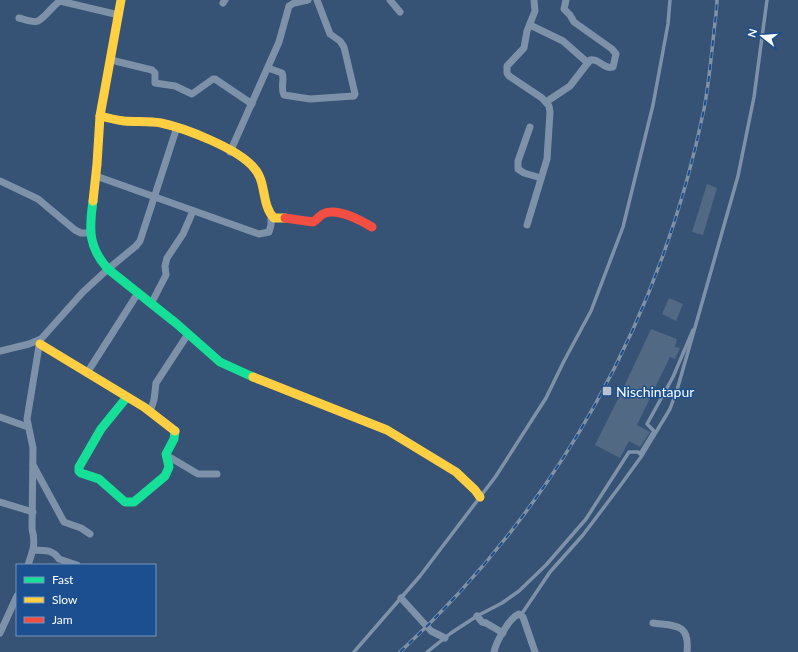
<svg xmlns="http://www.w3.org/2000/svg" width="798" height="652" font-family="Lato,sans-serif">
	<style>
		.building { fill: #526984 }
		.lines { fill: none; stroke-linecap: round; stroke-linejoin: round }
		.lane { stroke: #7d92a8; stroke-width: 3.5 }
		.street { stroke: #7d92a8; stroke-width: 7 }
		.fast { stroke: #16e098; stroke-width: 9 }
		.slow { stroke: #ffcf43; stroke-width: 9 }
		.jam { stroke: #f24e42; stroke-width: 9 }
		.rail-casing { stroke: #7e92a7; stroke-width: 3.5 }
		.rail { stroke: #1b4f8f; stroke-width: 2; stroke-dasharray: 6; stroke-linecap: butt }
		.poi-dot { fill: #b9c2ce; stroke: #1b4f8f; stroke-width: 1.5 }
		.labels { text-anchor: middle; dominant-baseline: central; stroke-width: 3; stroke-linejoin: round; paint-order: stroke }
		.poi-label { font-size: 14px; fill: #fff; stroke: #1b4f8f; text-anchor: start }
	</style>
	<rect width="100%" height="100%" fill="#365274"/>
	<g class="building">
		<polygon points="707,184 717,188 703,235 692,232"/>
		<polygon points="669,298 683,304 676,321 662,314"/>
		<polygon points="651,329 677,339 675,347 680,348 675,359 670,357 637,425 650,432 640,447 629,441 620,458 595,445 621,393"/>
	</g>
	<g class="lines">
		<g class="lane">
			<polyline points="521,615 550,572 583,535 620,486 641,457 670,409 677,390 700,310 738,176 754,97 767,0"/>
			<polyline points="354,652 420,576 496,476 546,398 564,361 591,311 623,227 653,105 668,24 670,0"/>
			<polyline points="427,652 451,633 477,616 502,603 519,591 546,565 586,519 629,452 638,452 640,454 654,431 647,424 673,377 693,330"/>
		</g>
		<g class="street">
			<polyline points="390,0 400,12"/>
			<polyline points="223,3 225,0"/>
			<path d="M19,18C24,19 33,23 38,21C46,17 52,6 60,1L119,15"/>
			<polyline points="530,25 563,41 588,63"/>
			<polyline points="111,60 152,70 155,73 155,83 175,86 192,94 213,79 215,79 252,104"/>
			<path d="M268,68L282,73C285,80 280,88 284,95L310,99L354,96L355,94L344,47L340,41L330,34L317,0"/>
			<path d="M546,102L570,86L590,60C599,58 604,70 613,67L616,54L612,49L574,22L570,15L564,9L566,0"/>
			<polyline points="530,127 518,161 518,169 524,173 541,178"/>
			<polyline points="230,152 279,42 289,6 294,3 308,0"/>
			<polyline points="96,176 259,234 269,232 271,225 271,216"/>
			<polyline points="0,181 38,199 75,230 81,233 91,233"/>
			<polyline points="527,225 547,159 550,112 549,106 542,98 509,76 507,73 507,66 524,48 527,31 535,11 534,0"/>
			<polyline points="151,304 166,275 165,266 167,258 183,234 193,211"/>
			<polyline points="0,351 29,344 41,339 83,292 108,269 136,246 140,241 177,127"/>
			<polyline points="87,373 138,293"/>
			<polyline points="150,412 154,400 156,383 188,334"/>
			<polyline points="0,417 28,427"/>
			<polyline points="166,455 198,474 217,474"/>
			<polyline points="33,465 64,522 81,528 90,534"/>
			<polyline points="0,502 33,512"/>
			<path d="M34,550C44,551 53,549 59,559L77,565"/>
			<path d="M28,565C33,550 36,544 32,529L33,448L27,419L40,340"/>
			<polyline points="401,598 431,631 445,638"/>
			<polyline points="477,616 482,622 486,623 503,633"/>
			<path d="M653,623C675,626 690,623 687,652"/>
			<polyline points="0,633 17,596"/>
			<path d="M494,652C496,642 509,618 519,614L523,617L535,652"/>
		</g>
		<g class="fast">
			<path d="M93,201C89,229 88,247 108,269L177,324L220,362L253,377"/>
			<polyline points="127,397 101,429 79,467 79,471 81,473 99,479 125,502 134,502 165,476 169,467 166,454 174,439 175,431"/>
		</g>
		<g class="slow">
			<path d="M100,116C108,118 116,120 124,121C136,122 149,121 161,123C185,128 239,149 254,168C267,182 261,205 274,218H285"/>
			<polyline points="93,201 97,164 100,116 121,0"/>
			<polyline points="40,344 144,407 175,431"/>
			<polyline points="253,377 387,430 456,472 475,490 480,497"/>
		</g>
		<path class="jam" d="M285,218L313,222C317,220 319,216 323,214C337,207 360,220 372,227"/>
		<defs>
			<path id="rail" d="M400,652C558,506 661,319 704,109C710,78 712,46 716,14L717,0"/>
		</defs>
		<use href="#rail" class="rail-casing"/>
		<use href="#rail" class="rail"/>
	</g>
	<rect class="poi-dot" x="602" y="386" width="10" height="10" rx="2"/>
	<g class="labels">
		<g class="poi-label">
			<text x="616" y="391">Nischintapur</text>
		</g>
	</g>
	<rect x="16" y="564" width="140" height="72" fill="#1b4f8f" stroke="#7695bc"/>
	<rect x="24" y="577" width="20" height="6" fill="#16e098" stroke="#7695bc"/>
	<text x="52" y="584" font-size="12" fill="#ffffff">Fast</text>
	<rect x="24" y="597" width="20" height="6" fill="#ffcf43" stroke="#7695bc"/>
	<text x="52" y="604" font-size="12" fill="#ffffff">Slow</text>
	<rect x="24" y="617" width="20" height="6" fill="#f24e42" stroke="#7695bc"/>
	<text x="52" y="624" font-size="12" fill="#ffffff">Jam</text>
	<g transform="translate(762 36) rotate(287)" stroke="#1b4f8f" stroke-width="3" paint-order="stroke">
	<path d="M0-3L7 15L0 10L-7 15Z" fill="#ffffff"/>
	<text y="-6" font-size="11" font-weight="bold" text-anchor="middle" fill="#ffffff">N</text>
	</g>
</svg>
